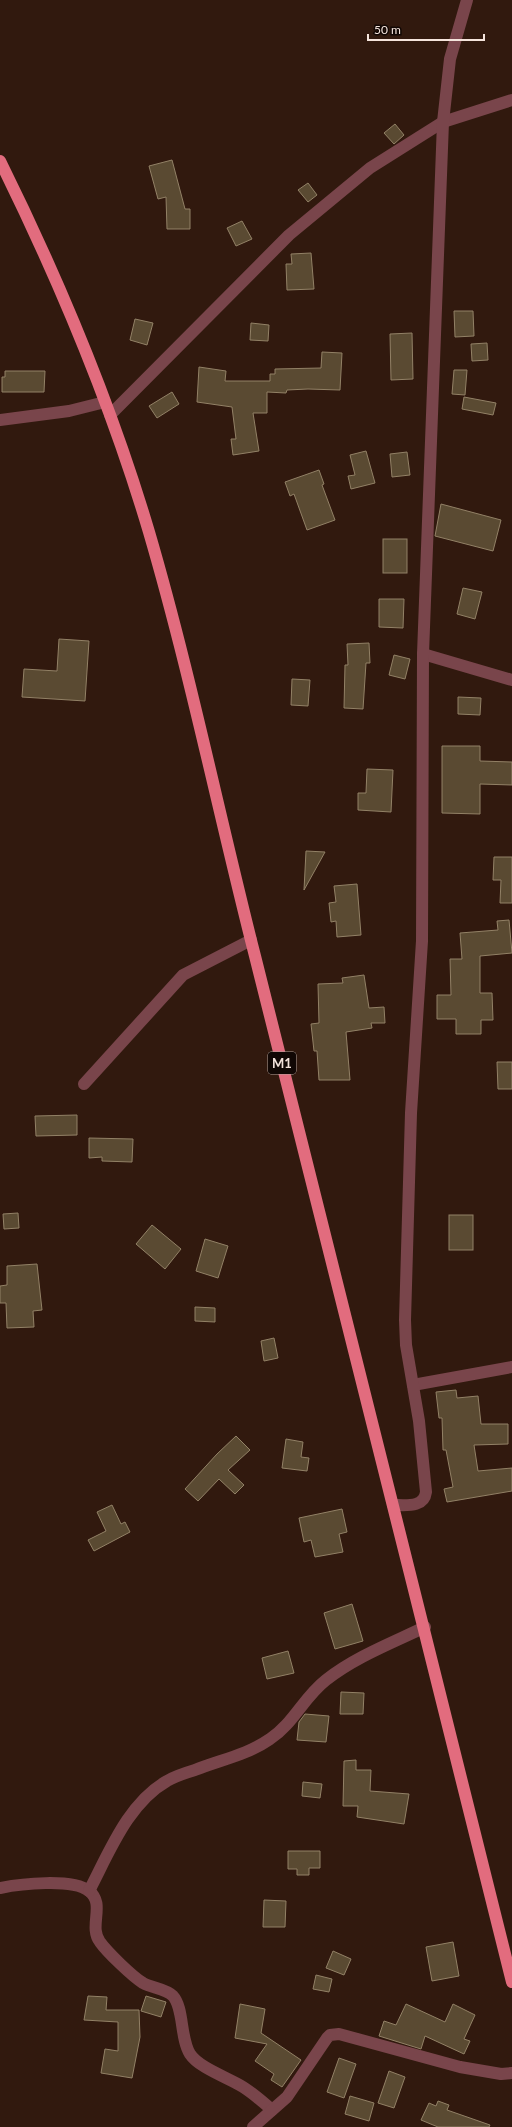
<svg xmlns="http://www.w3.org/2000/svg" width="512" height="2127" font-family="Lato,sans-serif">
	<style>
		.building { fill: #5a4a32; stroke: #928166 }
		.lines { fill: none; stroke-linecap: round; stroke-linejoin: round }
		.minor { stroke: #79454b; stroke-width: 12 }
		.trunk { stroke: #e26c7e; stroke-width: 12 }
		.labels { text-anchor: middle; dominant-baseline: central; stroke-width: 4; stroke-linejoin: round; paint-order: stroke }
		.shield { fill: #110704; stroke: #b1a29b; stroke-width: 1 }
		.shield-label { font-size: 13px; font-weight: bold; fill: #f5e4dc }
	</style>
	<rect width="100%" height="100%" fill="#31190e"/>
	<g class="building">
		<polygon points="395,124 404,135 394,144 384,133"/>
		<polygon points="172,160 185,209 190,209 190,229 167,229 166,197 158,199 149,166"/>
		<polygon points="308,183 317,195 308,202 298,190"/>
		<polygon points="242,221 252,239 236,246 227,228"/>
		<polygon points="311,253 314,289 287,290 286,264 292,264 291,254"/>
		<polygon points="454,311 473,311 474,336 455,337"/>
		<polygon points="135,319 153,323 147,345 130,340"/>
		<polygon points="251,323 269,325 268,341 250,340"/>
		<polygon points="412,333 413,379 391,380 390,334"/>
		<polygon points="487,343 488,360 472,361 471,344"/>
		<polygon points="322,352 342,353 340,390 308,389 287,390 286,393 267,392 267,413 253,413 259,451 233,455 231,439 236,439 232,407 197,402 199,367 226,371 225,381 270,381 270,374 275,374 275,369 321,368"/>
		<polygon points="454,370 467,370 465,395 452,394"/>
		<polygon points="5,371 45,371 44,392 2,392 2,377 5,377"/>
		<polygon points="172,392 179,404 157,418 149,406"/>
		<polygon points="464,397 496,403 493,415 462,409"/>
		<polygon points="366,451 375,483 351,489 348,476 355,475 350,455"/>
		<polygon points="407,452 410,475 392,477 390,454"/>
		<polygon points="319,470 324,484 322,485 335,520 307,530 294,494 290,496 285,482"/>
		<polygon points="441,504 501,520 493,551 435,536"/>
		<rect x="383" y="539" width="24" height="34"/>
		<polygon points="463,588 482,592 475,619 457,614"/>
		<polygon points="379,599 404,599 403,628 379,627"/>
		<polygon points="59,639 89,641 85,701 22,697 24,669 57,671"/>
		<polygon points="369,643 370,663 366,663 363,709 344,708 345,665 348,665 347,644"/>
		<polygon points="394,655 410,659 405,679 389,675"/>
		<polygon points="292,679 310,680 308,706 291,705"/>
		<polygon points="458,697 481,698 480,715 458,714"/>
		<polygon points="442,746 480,746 480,761 512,762 512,785 480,784 480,814 442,813"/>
		<polygon points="367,769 393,770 391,812 358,810 358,793 366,793"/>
		<polygon points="306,851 325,852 304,890"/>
		<polygon points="494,857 512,857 512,903 500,903 501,880 493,880"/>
		<polygon points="357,884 361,935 337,937 336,921 331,922 329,903 336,902 334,886"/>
		<polygon points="509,920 512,953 480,956 480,993 492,993 493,1020 481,1020 481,1034 456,1034 456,1019 437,1019 437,995 451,995 450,959 462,959 460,933 498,930 497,921"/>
		<polygon points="364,975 369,1008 384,1007 385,1023 371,1023 372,1028 346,1032 350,1080 319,1080 317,1051 314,1051 311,1024 319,1023 318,984 343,983 342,978"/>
		<polygon points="497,1062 512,1062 512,1089 498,1089"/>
		<polygon points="77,1115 77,1135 36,1136 35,1116"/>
		<polygon points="89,1138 133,1139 132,1162 102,1161 102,1157 89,1158"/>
		<polygon points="18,1213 19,1228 4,1229 3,1214"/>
		<rect x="449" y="1215" width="24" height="35"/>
		<polygon points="152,1225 181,1249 165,1269 136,1244"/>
		<polygon points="205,1239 228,1246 218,1278 196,1271"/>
		<polygon points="37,1264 42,1310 33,1311 34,1327 7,1328 6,1303 0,1303 0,1286 7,1285 7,1266"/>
		<polygon points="195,1307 215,1308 215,1322 195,1321"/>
		<polygon points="274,1338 278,1358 264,1361 261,1341"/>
		<polygon points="456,1390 457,1398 478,1396 481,1424 508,1424 508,1444 474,1445 478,1471 512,1468 512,1491 447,1502 444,1489 453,1487 446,1450 443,1450 442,1418 439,1418 436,1392"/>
		<polygon points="236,1436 250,1450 228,1470 244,1485 235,1494 219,1479 198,1501 185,1489 217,1454"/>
		<polygon points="286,1439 303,1442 301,1457 309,1458 307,1471 282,1468"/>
		<polygon points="112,1505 121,1524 125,1522 130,1532 94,1551 88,1540 106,1531 97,1512"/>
		<polygon points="342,1509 347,1532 339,1534 343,1552 315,1557 311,1540 304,1542 299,1518"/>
		<polygon points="352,1604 363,1641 335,1649 324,1613"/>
		<polygon points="288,1651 294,1673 267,1679 262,1658"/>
		<polygon points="341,1692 364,1693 363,1714 340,1714"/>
		<polygon points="305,1714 329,1716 326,1742 297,1740 299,1722"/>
		<polygon points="356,1760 356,1770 371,1770 370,1791 409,1794 404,1824 357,1817 358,1806 343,1806 344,1761"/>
		<polygon points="303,1782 322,1784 320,1798 302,1796"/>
		<polygon points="288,1851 320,1851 320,1868 309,1868 309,1875 297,1875 297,1869 288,1869"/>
		<polygon points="264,1900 286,1901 285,1927 263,1927"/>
		<polygon points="453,1942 459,1976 432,1981 426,1947"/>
		<polygon points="333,1951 351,1959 344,1975 326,1968"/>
		<polygon points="316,1975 332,1979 329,1992 313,1989"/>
		<polygon points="88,1996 107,1997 106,2010 139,2010 140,2037 132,2078 101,2073 105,2049 118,2051 118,2022 84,2020"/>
		<polygon points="146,1996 166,2002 161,2017 141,2011"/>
		<polygon points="240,2004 265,2009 261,2033 301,2060 282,2087 271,2080 274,2074 255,2061 267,2044 235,2038"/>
		<polygon points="406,2004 445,2022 453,2004 475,2015 464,2039 470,2041 464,2054 425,2036 421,2049 379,2036 384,2021 396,2025"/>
		<polygon points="339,2058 356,2064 344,2098 327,2092"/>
		<polygon points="389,2071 405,2077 394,2108 378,2103"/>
		<polygon points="350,2096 374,2103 369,2121 345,2114"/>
		<polygon points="438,2101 449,2105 447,2110 490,2125 489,2127 438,2127 421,2120 429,2103 436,2106"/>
	</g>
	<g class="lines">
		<g class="minor">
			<polyline points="110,415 289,235 370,168 443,122 512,100"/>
			<polyline points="0,420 69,411 105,402"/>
			<polyline points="423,654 512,680"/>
			<polyline points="84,1084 183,975 251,940"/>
			<polyline points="413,1385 512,1367"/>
			<path d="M393,1505C406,1505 424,1508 426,1492L419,1421L406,1345L405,1320L411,1113L422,941L423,654L443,122L450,59L467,0"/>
			<path d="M0,1888C20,1884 72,1878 89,1891C106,1904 88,1926 100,1942C107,1952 133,1977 143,1983C152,1988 167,1989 173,1996C184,2008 180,2038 190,2054C199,2068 229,2078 243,2087C254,2094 263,2102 272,2110"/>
			<path d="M89,1891C109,1853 128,1803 167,1781C175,1776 185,1773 195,1770C220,1760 247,1755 270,1739C293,1724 304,1697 326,1680C355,1657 392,1643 425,1627"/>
			<polyline points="253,2127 287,2097 327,2038 330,2035 339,2034 460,2067 501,2074 512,2073"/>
		</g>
		<path class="trunk" d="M0,161C59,280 111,404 149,532C190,672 219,815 255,956C342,1298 426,1640 512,1982"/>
	</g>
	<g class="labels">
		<rect class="shield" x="268" y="1052" width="28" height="22" rx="3"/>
		<g class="shield-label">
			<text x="282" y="1063">M1</text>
		</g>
	</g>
	<path d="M368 34v6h116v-6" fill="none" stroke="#f5e4dc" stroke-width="2"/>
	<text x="374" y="34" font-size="12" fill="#f5e4dc" stroke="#110704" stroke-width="3" paint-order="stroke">50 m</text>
</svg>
